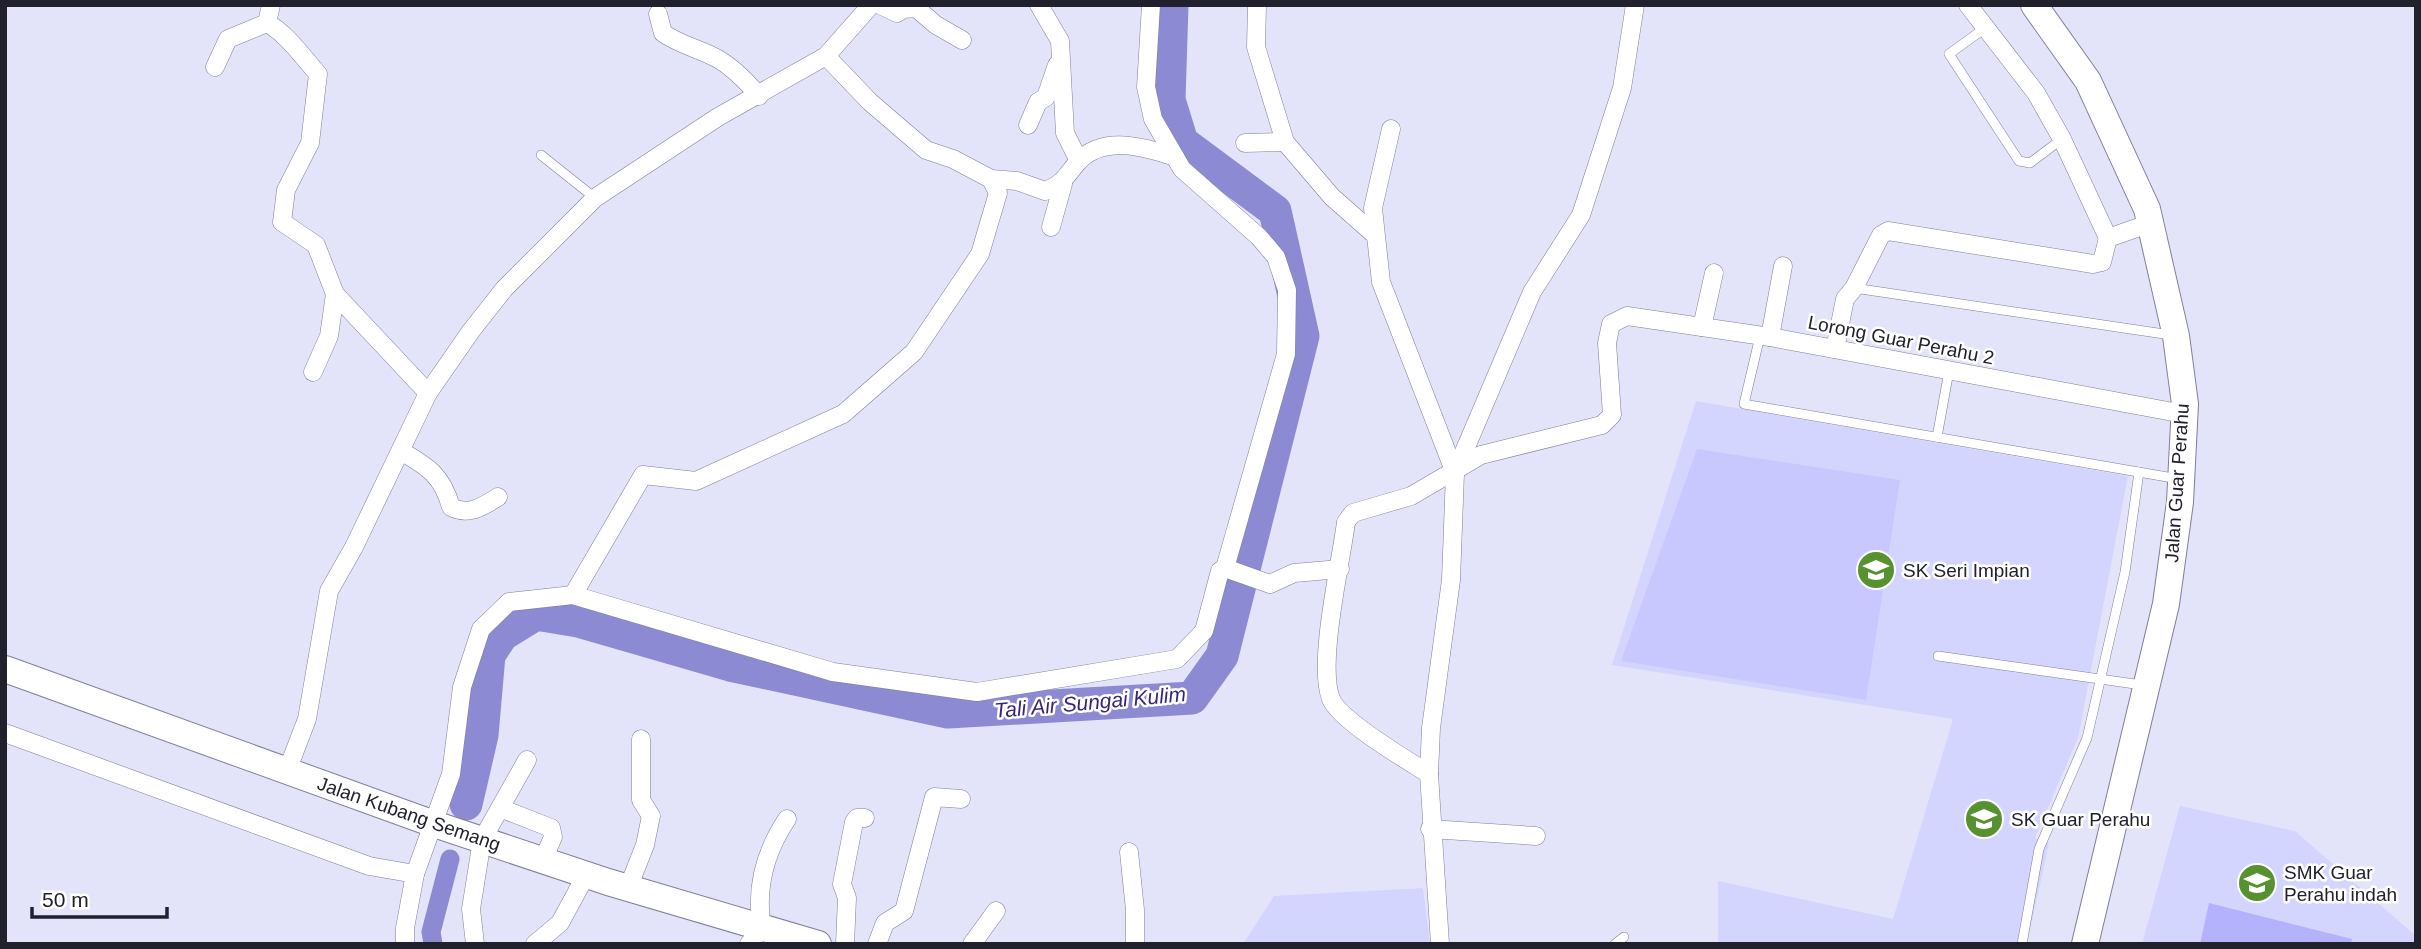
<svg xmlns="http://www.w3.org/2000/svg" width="2421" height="949" font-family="Helvetica,sans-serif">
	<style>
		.built { fill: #d4d5ff }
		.green { fill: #c8c8fe }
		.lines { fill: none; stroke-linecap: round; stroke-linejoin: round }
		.canal { stroke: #8c8ad2; stroke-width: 19 }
		.river { stroke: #8c8ad2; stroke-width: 33 }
		.building { fill: #b4b2fd }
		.lane-casing { stroke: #7e7e9d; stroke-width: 10 }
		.street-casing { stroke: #7e7e9d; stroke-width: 19 }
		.secondary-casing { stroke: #7e7e9d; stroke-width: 28 }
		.lane { stroke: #fff; stroke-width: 9 }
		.street { stroke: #fff; stroke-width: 18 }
		.secondary { stroke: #fff; stroke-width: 26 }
		.labels { text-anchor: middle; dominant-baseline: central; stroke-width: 5; stroke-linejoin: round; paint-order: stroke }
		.street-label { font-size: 19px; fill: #21212d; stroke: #fff }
		.poi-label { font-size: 19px; fill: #21212d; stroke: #fff; text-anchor: start }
		.water-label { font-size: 21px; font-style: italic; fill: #352679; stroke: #fff }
	</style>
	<rect width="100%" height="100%" fill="#e3e4f9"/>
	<g class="built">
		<polygon points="1696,401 2128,476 2078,738 2035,838 2049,843 2027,944 1718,944 1718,881 1893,919 1953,719 1612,665"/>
		<polygon points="2180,806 2295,831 2416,936 2416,944 2142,944"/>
		<polygon points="1423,888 1430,944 1243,944 1274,896"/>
	</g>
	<polygon class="green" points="1697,449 1900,480 1866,700 1621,661"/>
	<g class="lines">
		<polyline class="canal" points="433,944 431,932 450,859"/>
		<polyline class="river" points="466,804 482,735 489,655 502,635 536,614 578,621 730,665 948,712 1192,698 1222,656 1303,336 1275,211 1182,142 1169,100 1172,5"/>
	</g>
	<polygon class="building" points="2209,903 2352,939 2351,944 2200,944"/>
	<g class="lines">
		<defs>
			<g id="lane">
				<polyline points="1985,28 1949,54 2019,161 2030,163 2062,139"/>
				<polyline points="541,155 595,198"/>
				<polyline points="1854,288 2171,335"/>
				<polyline points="1760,336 1744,404 2179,479"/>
				<polyline points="1937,437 1949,371"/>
				<polyline points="1938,656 2142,685"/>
				<polyline points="1615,944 1624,937"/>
				<polyline points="2022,944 2039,849 2087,738 2125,572 2139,472"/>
			</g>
			<g id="street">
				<polyline points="880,5 897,13 903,9 916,8 936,25 962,40"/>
				<polyline points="1039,5 1060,41 1065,133 1079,161"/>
				<polyline points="1151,5 1146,87 1153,119 1182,169 1259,237 1276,257 1287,290 1286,354 1225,568 1270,584 1294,573 1340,569"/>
				<polyline points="1257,5 1256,47 1285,142 1332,197 1374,234"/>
				<polyline points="1968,5 2036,93 2062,139 2108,238"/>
				<path d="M658,14L663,33C680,45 700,49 718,59C734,68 747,82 759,96"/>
				<path d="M267,23C286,33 303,57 318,74L310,143L286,190L282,222L316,245L335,294L329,336L313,372"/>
				<path d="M826,56L870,102L926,150L953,159L991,179L1017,181L1045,191C1063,184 1065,177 1077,163C1102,134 1145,147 1175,157"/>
				<polyline points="215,67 228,39 267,23 271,5"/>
				<polyline points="1028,125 1038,102 1046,97 1057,65"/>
				<polyline points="1391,129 1373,208 1381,282 1455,473"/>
				<polyline points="1245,143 1285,142"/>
				<polyline points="1051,227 1063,184"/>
				<polyline points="335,294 428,393"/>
				<polyline points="1702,327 1714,273"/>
				<polyline points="1770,337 1783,266"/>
				<polyline points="1835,349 1845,299 1854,288 1881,235 1888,231 2093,264 2102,262 2108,238 2151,223"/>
				<path d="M401,451C428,467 442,475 451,507C469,516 482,507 498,497"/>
				<polyline points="573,595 643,475 696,481 843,414 914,352 980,254 998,193 991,179"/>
				<polyline points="5,733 369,866 415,874"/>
				<polyline points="287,771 307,719 329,591 354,547 428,393 471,331 504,289 595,198 718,117 826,56 871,5"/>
				<path d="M1429,774C1407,760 1340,721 1331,699C1317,663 1341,563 1346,522L1353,513L1411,496L1481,455L1602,425L1612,415L1607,343L1611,324L1627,316L1770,337L2184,414"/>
				<polyline points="500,808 551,828 553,837 543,860"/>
				<polyline points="1430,829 1536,836"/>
				<polyline points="1129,852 1135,910 1135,944"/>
				<polyline points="628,888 645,845 651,816 641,800 641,739"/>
				<polyline points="405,944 405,928 415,874 451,774 462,687 481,629 509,602 573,595 833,672 977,692 1177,659 1204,631 1220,571 1225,568"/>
				<polyline points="475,944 471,909 482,840 527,760"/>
				<polyline points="535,944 560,923 586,875"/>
				<path d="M749,944L762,928C755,888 765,852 787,819"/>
				<polyline points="845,944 847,898 842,884 854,822 857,818 865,818"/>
				<polyline points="877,944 885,923 904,911 934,797 961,799"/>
				<polyline points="972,944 996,911"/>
				<polyline points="1440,944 1429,774 1431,728 1451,580 1455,473 1532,292 1581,215 1622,88 1635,5"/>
			</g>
			<g id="secondary">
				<polyline points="2034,5 2088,81 2147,209 2176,336 2185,404 2180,502 2166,604 2085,944"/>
				<polyline points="5,669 434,824 608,882 818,944"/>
			</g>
		</defs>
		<use href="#lane" class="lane-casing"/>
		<use href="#street" class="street-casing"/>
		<use href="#secondary" class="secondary-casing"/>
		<use href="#lane" class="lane"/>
		<use href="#street" class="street"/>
		<use href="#secondary" class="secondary"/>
	</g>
	<defs>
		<symbol id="school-disc" viewBox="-11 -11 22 22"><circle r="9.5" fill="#58912f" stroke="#fff"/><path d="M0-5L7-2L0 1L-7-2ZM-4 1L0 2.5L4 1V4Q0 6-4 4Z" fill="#fff"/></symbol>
	</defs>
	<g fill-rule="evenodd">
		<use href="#school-disc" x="1854" y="548" width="44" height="44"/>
		<use href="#school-disc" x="1962" y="797" width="44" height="44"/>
		<use href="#school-disc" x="2235" y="861" width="44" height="44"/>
	</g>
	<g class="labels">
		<g class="street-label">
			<text transform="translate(1901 340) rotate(11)">Lorong Guar Perahu 2</text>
			<text transform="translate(2177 483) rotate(-86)">Jalan Guar Perahu</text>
			<text transform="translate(409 814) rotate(19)">Jalan Kubang Semang</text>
		</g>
		<g class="poi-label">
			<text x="1903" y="570">SK Seri Impian</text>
			<text x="2011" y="819">SK Guar Perahu</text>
			<text x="2284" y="872">SMK Guar<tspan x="2284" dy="22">Perahu indah</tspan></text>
		</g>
		<g class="water-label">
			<text transform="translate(1090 702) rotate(-5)">Tali Air Sungai Kulim</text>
		</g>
	</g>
	<rect width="2421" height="949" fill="none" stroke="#21212d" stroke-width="14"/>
	<path d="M32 907v10h135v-10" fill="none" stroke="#21212d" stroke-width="3.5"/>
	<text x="42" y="907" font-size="21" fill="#21212d" stroke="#ffffff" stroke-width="5" paint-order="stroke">50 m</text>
</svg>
